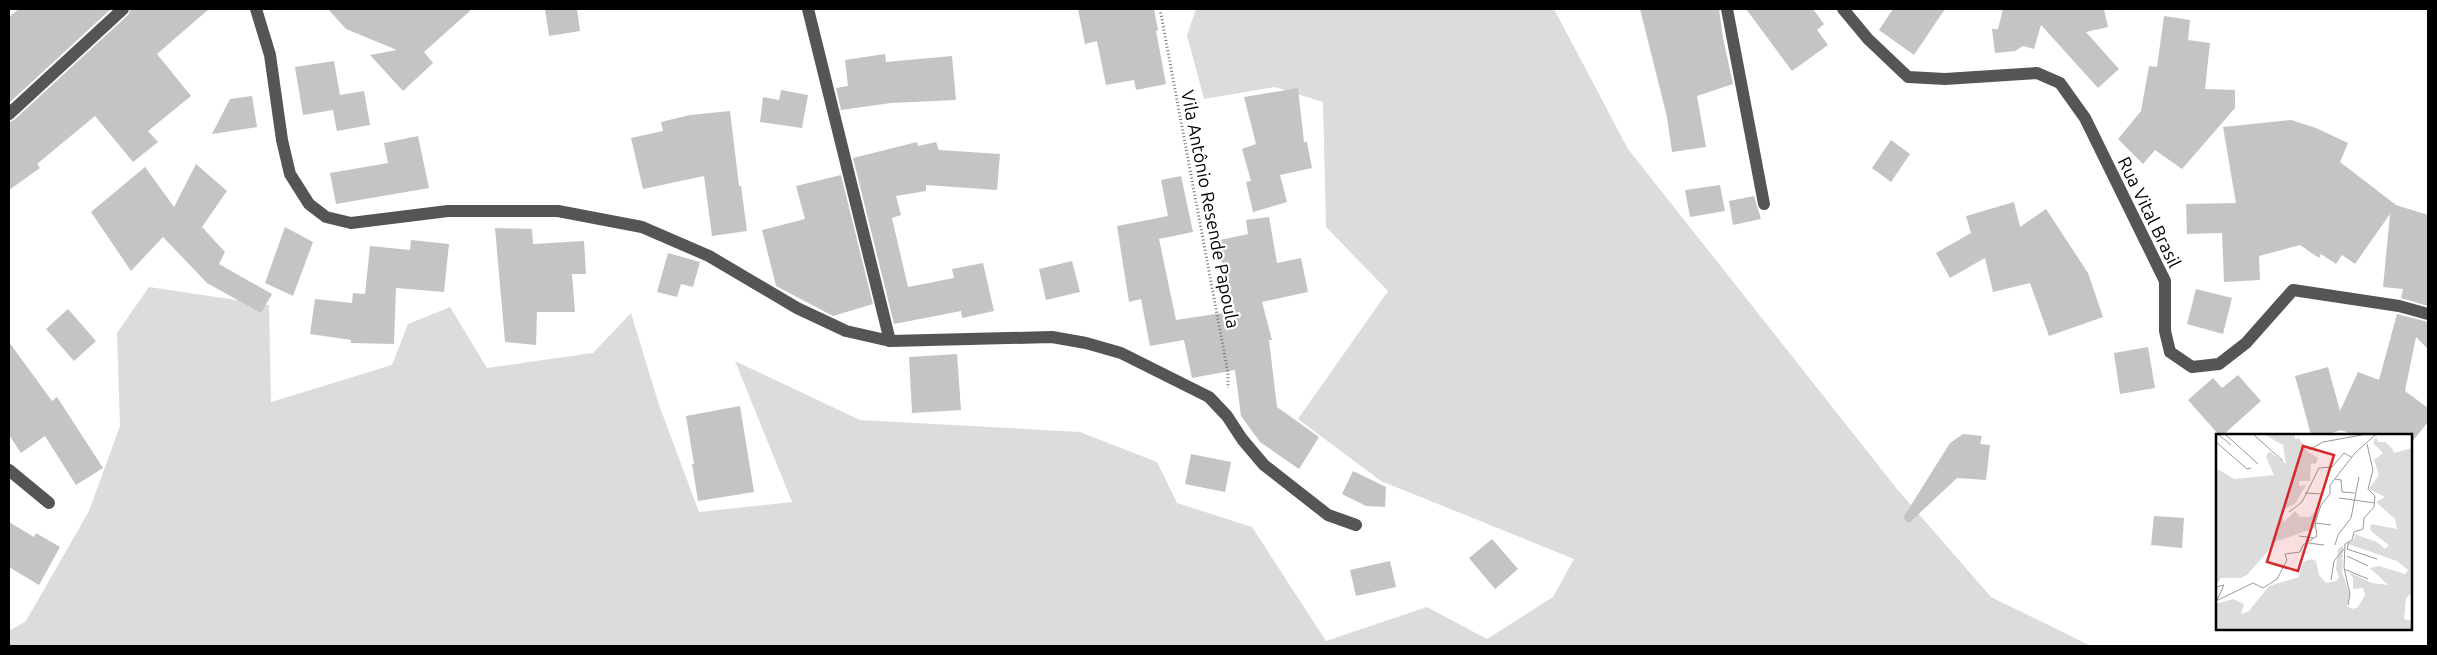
<svg xmlns="http://www.w3.org/2000/svg" width="2437" height="655" font-family="Ubuntu,sans-serif">
	<style>
		.green { fill: #dcdcdc }
		.building { fill: #c4c4c4 }
		.lines { fill: none; stroke-linecap: round; stroke-linejoin: round }
		.path { stroke: #777; stroke-width: 3; stroke-dasharray: 1 2.5; stroke-linecap: butt }
		.minor { stroke: #555; stroke-width: 12 }
		.labels { text-anchor: middle; dominant-baseline: central; stroke-width: 4.5; stroke-linejoin: round; paint-order: stroke }
		.street-label { font-size: 18px; fill: #000; stroke: #fff }
		.inset-road { fill: none; stroke: #999; stroke-width: 1 }
		.view { fill: #d62828; fill-opacity: 0.15; stroke: #d62828; stroke-width: 2.5 }
		.inset-edge { fill: none; stroke: #000; stroke-width: 2.5 }
	</style>
	<rect width="100%" height="100%" fill="#fff"/>
	<polygon class="green" points="1196,9 1554,9 1628,149 1897,489 1991,597 2091,646 9,646 9,631 26,621 89,511 120,426 117,333 149,287 269,305 271,402 392,365 408,324 450,307 487,368 593,353 631,313 659,405 699,512 792,502 735,361 860,420 1080,432 1157,462 1177,503 1252,527 1326,641 1427,607 1487,639 1553,597 1574,559 1381,481 1298,419 1388,291 1326,227 1323,102 1275,87 1204,99 1187,35"/>
	<g class="building">
		<polygon points="19,9 111,9 9,103 9,17"/>
		<polygon points="131,9 209,9 157,54 191,96 148,131 158,142 133,162 95,116 37,164 40,168 9,190 9,122 14,120 128,15"/>
		<polygon points="328,9 472,9 424,52 433,63 403,91 370,55 397,50 346,29"/>
		<polygon points="545,9 577,9 580,31 549,36"/>
		<polygon points="1078,9 1154,9 1158,30 1156,31 1166,84 1136,90 1134,80 1106,85 1097,41 1085,44"/>
		<polygon points="1640,9 1719,9 1723,38 1733,84 1697,96 1706,147 1672,152 1667,117"/>
		<polygon points="1746,9 1813,9 1824,24 1817,30 1828,45 1792,71"/>
		<polygon points="1893,9 1945,9 1914,55 1879,30"/>
		<polygon points="2003,9 2104,9 2108,27 2086,32 2119,69 2098,88 2041,25 2034,49 2023,46 2015,51 1995,53 1992,29 1998,29"/>
		<polygon points="2164,16 2190,20 2188,40 2210,43 2205,89 2235,90 2235,108 2182,169 2155,150 2143,164 2118,139 2141,111 2149,66 2157,67"/>
		<polygon points="885,54 886,62 952,56 956,100 891,103 841,110 836,88 848,86 845,60"/>
		<polygon points="334,61 340,95 364,91 370,125 337,131 333,110 303,115 295,67"/>
		<polygon points="1298,88 1304,142 1307,142 1312,168 1280,175 1287,202 1253,212 1246,182 1251,181 1242,149 1256,144 1244,97"/>
		<polygon points="781,90 808,95 802,128 760,122 763,97 779,100"/>
		<polygon points="252,96 257,127 212,134 230,99"/>
		<polygon points="730,111 739,186 741,186 747,231 712,236 704,176 643,189 631,138 663,131 661,122 690,115"/>
		<polygon points="2291,120 2316,128 2348,143 2340,162 2396,205 2428,215 2428,306 2401,298 2403,289 2383,287 2390,214 2355,264 2342,255 2336,264 2321,254 2319,258 2300,245 2259,256 2260,280 2224,282 2222,233 2187,234 2186,204 2236,203 2223,127"/>
		<polygon points="418,136 429,188 336,204 330,173 388,163 384,143"/>
		<polygon points="1891,140 1910,154 1891,182 1872,168"/>
		<polygon points="917,142 918,146 936,142 939,150 1000,154 997,190 926,185 926,191 896,196 901,215 892,218 908,287 954,278 952,269 983,263 994,311 962,318 961,311 894,324 853,158"/>
		<polygon points="196,164 227,191 202,227 225,252 219,264 272,294 261,313 207,283 163,237 131,271 91,212 145,167 174,207"/>
		<polygon points="841,175 873,304 833,316 776,286 762,230 805,219 796,186"/>
		<polygon points="1181,176 1193,232 1159,239 1176,320 1235,311 1216,241 1248,234 1246,220 1269,217 1277,263 1301,258 1308,292 1262,302 1272,340 1269,340 1277,407 1319,437 1299,469 1260,442 1241,416 1235,370 1192,378 1184,340 1150,346 1141,299 1129,302 1117,226 1168,216 1161,180"/>
		<polygon points="1720,185 1725,211 1690,217 1685,190"/>
		<polygon points="1754,196 1761,219 1733,225 1729,201"/>
		<polygon points="2014,202 2020,227 2046,209 2088,273 2103,317 2049,336 2030,283 1993,292 1985,258 1950,278 1936,253 1971,233 1966,216"/>
		<polygon points="285,227 313,242 293,296 265,283"/>
		<polygon points="495,228 532,229 533,244 584,241 586,274 572,274 575,312 537,312 536,345 505,342"/>
		<polygon points="411,240 449,244 444,292 396,288 394,344 351,343 351,340 310,334 315,299 352,303 353,293 365,294 370,246 410,250"/>
		<polygon points="668,253 700,262 693,287 681,284 677,297 657,292"/>
		<polygon points="1072,261 1080,292 1046,300 1039,269"/>
		<polygon points="2196,289 2232,298 2223,334 2187,324"/>
		<polygon points="68,309 96,341 74,361 46,329"/>
		<polygon points="2397,314 2428,322 2428,349 2416,337 2405,391 2428,408 2428,422 2411,443 2411,435 2354,435 2341,430 2326,435 2311,435 2295,376 2328,367 2340,411 2358,372 2379,380"/>
		<polygon points="9,342 52,401 57,397 103,468 76,485 45,436 21,453 9,435"/>
		<polygon points="2148,347 2155,388 2120,394 2114,353"/>
		<polygon points="957,354 961,410 912,413 909,357"/>
		<polygon points="2238,375 2261,401 2223,435 2219,435 2188,400 2213,378 2222,388"/>
		<polygon points="740,406 754,492 698,501 692,464 694,464 686,416"/>
		<polygon points="1963,434 1982,436 1980,444 1990,445 1986,480 1957,478 1909,523 1903,518 1950,443"/>
		<polygon points="1191,454 1231,462 1225,492 1185,484"/>
		<polygon points="1353,471 1386,487 1385,507 1366,506 1342,494"/>
		<polygon points="2154,516 2184,518 2182,548 2151,545"/>
		<polygon points="9,522 34,537 36,533 60,547 39,585 9,567"/>
		<polygon points="1492,539 1518,569 1495,589 1469,558"/>
		<polygon points="1390,561 1396,587 1356,596 1350,570"/>
	</g>
	<g class="lines">
		<polyline class="path" points="1160,9 1228,373 1228,388"/>
		<g class="minor">
			<polyline points="256,9 270,55 282,140 290,174 309,204 326,217 351,223 448,211 558,211 642,227 709,256 797,308 846,331 890,341 1052,337 1086,343 1121,353 1209,397 1227,416 1242,439 1264,465 1328,515 1356,525"/>
			<polyline points="808,9 890,341"/>
			<polyline points="1727,9 1764,204"/>
			<polyline points="1843,9 1868,39 1908,77 1945,79 2037,73 2060,83 2085,118 2165,281 2165,331 2170,352 2192,367 2219,364 2246,343 2293,290 2399,306 2428,314"/>
			<polyline points="9,114 123,9"/>
			<polyline points="9,470 49,503"/>
		</g>
	</g>
	<g class="labels">
		<g class="street-label">
			<text transform="translate(1211 209) rotate(79)">Vila Antônio Resende Papoula</text>
			<text transform="translate(2150 212) rotate(64)">Rua Vital Brasil</text>
		</g>
	</g>
	<g transform="translate(2216 434)">
		<rect width="196" height="196" fill="#fff"/>
		<path d="M49,1H79V5L83,4L92,18L102,24L100,30L95,29L94,47H83V52L90,51L79,70L68,75L66,83L68,88L79,77L84,83H94L99,77L102,80L99,94L61,107L31,141L25,144H5L0,151V34L18,45L58,41L50,23L53,17L70,30L67,11ZM160,3L162,8H169L176,14L178,19L196,14V159L190,164L188,185L196,187V196H0V170L17,165L28,170L25,180L33,177L53,152L83,143L87,128L95,125L100,127L103,141L110,149L120,147L123,143L120,135L122,115L127,112L126,138L134,161L131,172L136,175L142,173L149,161L147,154L137,155V144L133,138L156,149L172,151L154,134L163,132L189,140L192,136L181,127L132,110L139,104L138,100L161,108L169,115L173,111L157,99L154,95L155,90L181,95L179,85L160,68L169,63L153,55L163,41L158,26L167,19L157,9Z" fill="#dcdcdc"/>
		<path class="inset-road" d="M3,1L15,11M10,1L42,30M38,1L67,27M0,8L31,35L35,34M93,16L107,8L146,1M119,45L125,46L126,58L139,59M89,59L107,60M123,64L159,69M73,78L86,68L103,34L116,33L128,19L135,23M99,89L115,91M83,102L98,104M133,108L131,115L161,125M92,109L108,111M119,111L122,101L135,84L143,43M131,122L152,132M128,135L152,145M115,146L118,127L128,115M0,153L8,151L1,166M0,167L37,149L47,154L61,145L71,126L69,120L84,118L87,111L101,102L99,89L105,71L114,60V51L139,19L159,1M132,171L134,160L128,134L129,110L136,106L138,98L147,95L148,84L158,73L159,62L152,55L157,36L151,10"/>
		<path class="view" d="M87,12L118,21L82,137L51,128Z"/>
		<rect width="196" height="196" class="inset-edge"/>
	</g>
	<rect width="2437" height="655" fill="none" stroke="#000000" stroke-width="20"/>
</svg>
